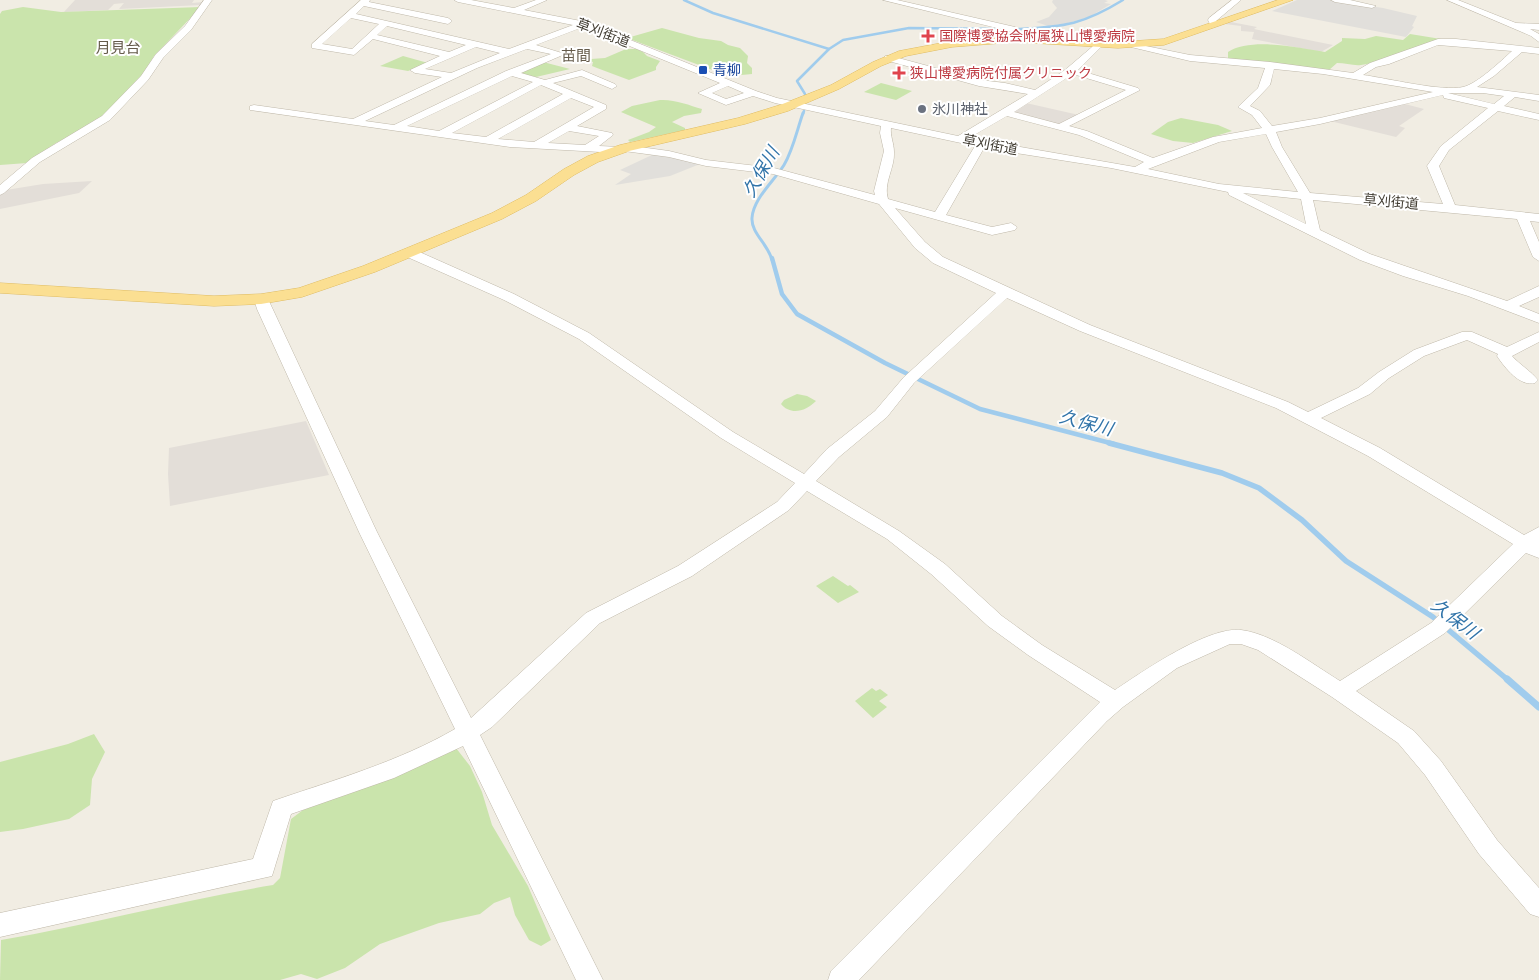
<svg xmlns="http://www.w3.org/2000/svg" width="1539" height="980" font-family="'Varela Round','Noto Sans JP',sans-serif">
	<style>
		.industrial { fill: #e3ded8 }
		.green { fill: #cae4ac }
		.parking { fill: #e1dfdb }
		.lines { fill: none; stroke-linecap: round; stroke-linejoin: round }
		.stream-far4 { stroke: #a0cced; stroke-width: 2.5 }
		.stream-far3 { stroke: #a0cced; stroke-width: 3 }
		.stream-far2 { stroke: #a0cced; stroke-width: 4.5 }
		.stream-far1 { stroke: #a0cced; stroke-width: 5.5 }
		.stream { stroke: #a0cced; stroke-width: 7 }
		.minor-casing { stroke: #bfb8a9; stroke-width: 1 }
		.major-casing { stroke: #dfbc63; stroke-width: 1 }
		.minor { fill: #fff; fill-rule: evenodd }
		.major { fill: #fbdf92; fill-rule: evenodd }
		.health-dot { fill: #e0444e; stroke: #fff; stroke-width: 2 }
		.transit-dot { fill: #1a4fb4; stroke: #fff; stroke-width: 2 }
		.worship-dot { fill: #6b7280; stroke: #fff; stroke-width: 2 }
		.labels { text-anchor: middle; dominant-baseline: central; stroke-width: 4; stroke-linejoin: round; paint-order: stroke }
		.far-street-label { font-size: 14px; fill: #423d33; stroke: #fff }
		.far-health-label { font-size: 14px; fill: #be3a42; stroke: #fff; text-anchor: start }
		.far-transit-label { font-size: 14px; fill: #164399; stroke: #fff; text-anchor: start }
		.far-worship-label { font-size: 14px; fill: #5b616d; stroke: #fff; text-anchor: start }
		.far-neighbourhood-label { font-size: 15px; fill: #655b4b; stroke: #fff }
		.water-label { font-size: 18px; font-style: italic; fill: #3174a9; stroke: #fff }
	</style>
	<rect width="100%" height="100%" fill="#f1ede3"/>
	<g class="industrial">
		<polygon points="75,0 194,0 192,3 204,2 201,5 119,9 124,3 114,4 108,10 64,12"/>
		<polygon points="1231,22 1257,27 1254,29 1333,45 1321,52 1252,39 1254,32 1241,31 1241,26 1225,24"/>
		<polygon points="1026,103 1079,115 1059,126 1011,113"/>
		<polygon points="1405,104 1424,109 1399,126 1405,128 1396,137 1330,121"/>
		<polygon points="92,181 79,193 0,209 0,193 6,190 43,184"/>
		<polygon points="306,421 329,475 170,506 168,474 169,448"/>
	</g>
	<g class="green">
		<polygon points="23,7 61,12 201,7 154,56 141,78 96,123 56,143 27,163 0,165 0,14 2,11"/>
		<polygon points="662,28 699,38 721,41 728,45 740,48 748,56 747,63 752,68 752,74 731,76 723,74 627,38"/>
		<path d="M1410,34L1441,39C1414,47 1389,62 1361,65C1354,66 1345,63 1337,63L1329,70L1242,61L1228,58V52C1251,37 1300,48 1325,52L1342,41V38L1365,39L1376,36L1403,40Z"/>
		<polygon points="626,49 637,49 643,52 647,56 660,61 656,67 656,70 629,80 597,68 592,66 593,62 589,61 591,59 605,58"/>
		<polygon points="403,56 428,63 408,71 380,66"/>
		<polygon points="543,62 570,69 536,77 518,73"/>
		<polygon points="881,83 912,91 896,100 864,92"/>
		<path d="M660,100C674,99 689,105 702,109L701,113L684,116L672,122L685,128V130L630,142L628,140L649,132L656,127L621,112L632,106Z"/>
		<polygon points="1181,118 1218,125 1232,131 1193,143 1173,141 1151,134 1168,122"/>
		<path d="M797,394L807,396L816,401C806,411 791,416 781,404L784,400Z"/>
		<polygon points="833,576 848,586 850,585 859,592 838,603 816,586"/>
		<polygon points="872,688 876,691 880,689 888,695 879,701 887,707 873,718 855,701"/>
		<polygon points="94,734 105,752 92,779 90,805 69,819 23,829 0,832 0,762 68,744"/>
		<path d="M456,748L470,766L482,792L492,825L528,886L551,940L541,946L529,940L515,915L510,897L494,903L480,914L439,923L380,944L345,968L317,979L301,974L280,980H0L1,940C93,924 182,900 273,885L280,878L291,819L303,810Z"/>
	</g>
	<g class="parking">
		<polygon points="1053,0 1105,0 1108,1 1104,3 1111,4 1089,17 1068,23 1048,26 1036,22 1049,17 1057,8 1052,2"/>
		<polygon points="1297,0 1330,0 1383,8 1417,16 1412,26 1414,27 1406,37 1272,11"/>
		<polygon points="654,154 700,164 670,176 615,185 631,174 620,170"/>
	</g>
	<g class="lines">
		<g class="stream-far4">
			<polyline points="684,0 713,13 829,49"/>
			<path d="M1019,29C1065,27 1084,24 1123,0"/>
			<polyline points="805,94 797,81 829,49 843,40 909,28 1008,29"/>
			<polyline points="803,114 804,111"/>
		</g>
		<path class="stream-far3" d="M772,260C768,244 751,233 752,218C753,199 774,181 784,165C793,150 797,130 803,113"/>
		<polyline class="stream-far2" points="772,258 782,294 797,314 885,363 980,409 1114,444"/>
		<polyline class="stream-far1" points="1109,443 1222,473 1259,488 1302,520 1346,561 1433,617 1508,680"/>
		<polyline class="stream" points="1507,679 1539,707"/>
		<defs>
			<g id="minor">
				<polygon points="204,0 212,0 191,30 163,58 148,80 110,120 40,162 4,193 0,195 0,185 32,158 102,116 141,76 156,54 185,26"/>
				<path d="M361,0H370L369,2L448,18L452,21L448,24L364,6L356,14L509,49L573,25L458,2L454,0H471L514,8L536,0H547L524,10L586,22L756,91L777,98L958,136L1028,94L979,86L885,60V56H891L980,80L1005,83L1035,90L1065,70L1099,41L1102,42V46L1078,70L1138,88L1140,90L1069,126L1087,131L1153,158L1213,137L1262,128L1252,115L1238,107L1258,88L1265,68L1190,61L1131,47V43L1190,55L1270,62L1353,73L1370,63L1438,39H1456L1539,48V54L1522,52L1494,76L1477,87L1539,95V101L1515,97L1504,106L1539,114V120L1498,111L1449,150L1439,166L1455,205L1539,214V222L1530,221L1539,242V261L1533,257L1517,219L1313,200L1320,230L1370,254L1507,301L1539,286V297L1519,306L1539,314V323L1468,296L1403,276L1360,260L1229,195L1228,192L1111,168L984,148L946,215L992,227L1011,223L1017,227L1015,230L992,235L895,208L925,242L943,257L1090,325L1288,402L1308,412L1358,388L1379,372L1414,350L1462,332H1472L1507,347L1539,332V342L1512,356C1520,365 1531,371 1538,380L1535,383C1520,387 1505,368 1497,356L1498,354L1467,340L1424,356L1389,378L1370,394L1321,418L1380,448L1524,535L1539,527V558L1526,553L1445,633L1356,691L1414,731L1441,761L1497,840L1539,888V917L1530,914L1479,854L1425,775L1398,743L1332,697L1258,650L1241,644H1230L1177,668L1123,707L1107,721L859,980H828L831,971L1100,702L1028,655L988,626L931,574L887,539L807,491L789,510L692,576L600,623L492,727L480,735L603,980H576L463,746L394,778L291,814L272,876L0,937V913L253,859L273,801C334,780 398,762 455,729L359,532L257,309L254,299L256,296H266L268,299L377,532L471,718L586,613L678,566L777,502L795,483L721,438L579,339L504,300L405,256L404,253L405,250H415L514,294L589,333L733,432L804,474L827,449L875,411L904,377L996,293L933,263L915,248L879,204L773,174L706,166L669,157L624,151L619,153L510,147L250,110V106L254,105L353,119L442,77L415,73L410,70L440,56L373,39L354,55L312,48V44ZM351,18L379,24L352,49L322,44ZM387,26L466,45L449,52L377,35ZM583,27L720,83L698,93L726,105L753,96L775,103L881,126L880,133L884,151L874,191L875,195L774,168L706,160L669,151L625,145L620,147L599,146L613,135L612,133L577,126L606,109V105L553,83L581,76L612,89L617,86L615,84L582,70L545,80L521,73L565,54L536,45ZM1438,45L1512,51C1501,61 1477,84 1463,87C1443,92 1386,78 1363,75L1376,67L1389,64ZM476,47L500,53L451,73L425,69ZM527,49L551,54L506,71L394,125L365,121L477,68ZM1274,69L1323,74L1433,92L1320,118L1272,126L1260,111L1250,106L1270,85ZM1073,74L1126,90L1059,124L1014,112ZM512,76L533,82L439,131L407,126ZM541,85L563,94L486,137L452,133ZM728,86L744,93L726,99L712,93ZM1448,93H1483L1504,96L1494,104ZM1443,95L1444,98L1488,108L1441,146L1427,166L1443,204L1310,193L1282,147L1276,132L1320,124ZM571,98L594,107L534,142L498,139ZM1007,116L1079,135L1144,162L1135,167L969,138ZM891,128L975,146L935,212L888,199C883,183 895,168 894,152C894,143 890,136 891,128ZM569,131L599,136L585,145L548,143ZM1266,134L1272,147L1298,192L1219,184L1148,169L1219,142ZM1243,193L1301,199L1306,224ZM1007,298L1080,331L1276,408L1368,456L1513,544L1431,623L1340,681C1312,664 1274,634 1241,630C1208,626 1142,672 1115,690L1042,645L1002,616L945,564L899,531L816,481L839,457L887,417L914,383Z"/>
				<polygon points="883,0 897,0 1015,27 1032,39 1025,41 1009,31"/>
				<polygon points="1232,0 1241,0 1216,21 1217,26 1211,26 1208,20 1209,18"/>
				<polygon points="1331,0 1350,0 1376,6 1372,8 1335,2"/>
				<polygon points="1447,0 1458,0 1516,23 1539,24 1539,30 1530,29 1539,34 1539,42 1531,36"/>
			</g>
			<polygon id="major" points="1278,0 1293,0 1164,45 1118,48 1015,42 952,47 906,56 881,66 839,89 788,111 745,124 629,151 598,162 574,175 536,201 502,219 375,272 302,297 261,304 214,306 0,293 0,283 214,296 261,294 299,288 363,266 492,213 526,195 564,169 588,156 620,145 738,118 780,105 831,85 873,62 899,51 952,41 1015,36 1118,42 1163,39"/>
		</defs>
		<use href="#minor" class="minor-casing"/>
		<use href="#major" class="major-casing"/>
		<use href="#minor" class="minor"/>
		<use href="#major" class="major"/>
	</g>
	<g class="health-dot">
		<path d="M925.5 28.5h5v5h5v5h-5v5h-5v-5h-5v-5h5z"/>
		<path d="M896.5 65.5h5v5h5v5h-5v5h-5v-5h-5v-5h5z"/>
	</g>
	<rect class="transit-dot" x="698" y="65" width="10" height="10" rx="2.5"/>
	<circle class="worship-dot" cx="922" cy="109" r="5"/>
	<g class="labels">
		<g class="far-street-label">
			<text transform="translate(603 33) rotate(21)">草刈街道</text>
			<text transform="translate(990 145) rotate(11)">草刈街道</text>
			<text transform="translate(1391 202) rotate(5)">草刈街道</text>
		</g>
		<g class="far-health-label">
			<text x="939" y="36">国際博愛協会附属狭山博愛病院</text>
			<text x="910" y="73">狭山博愛病院付属クリニック</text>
		</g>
		<g class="far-transit-label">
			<text x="713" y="70">青柳</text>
		</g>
		<g class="far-worship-label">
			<text x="932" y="109">氷川神社</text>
		</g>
		<g class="far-neighbourhood-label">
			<text x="118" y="48">月見台</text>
			<text x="576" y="56">苗間</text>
		</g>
		<g class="water-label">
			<text transform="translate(761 172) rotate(-60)">久保川</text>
			<text transform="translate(1086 423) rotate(15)">久保川</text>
			<text transform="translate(1455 619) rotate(37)">久保川</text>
		</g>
	</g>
</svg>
